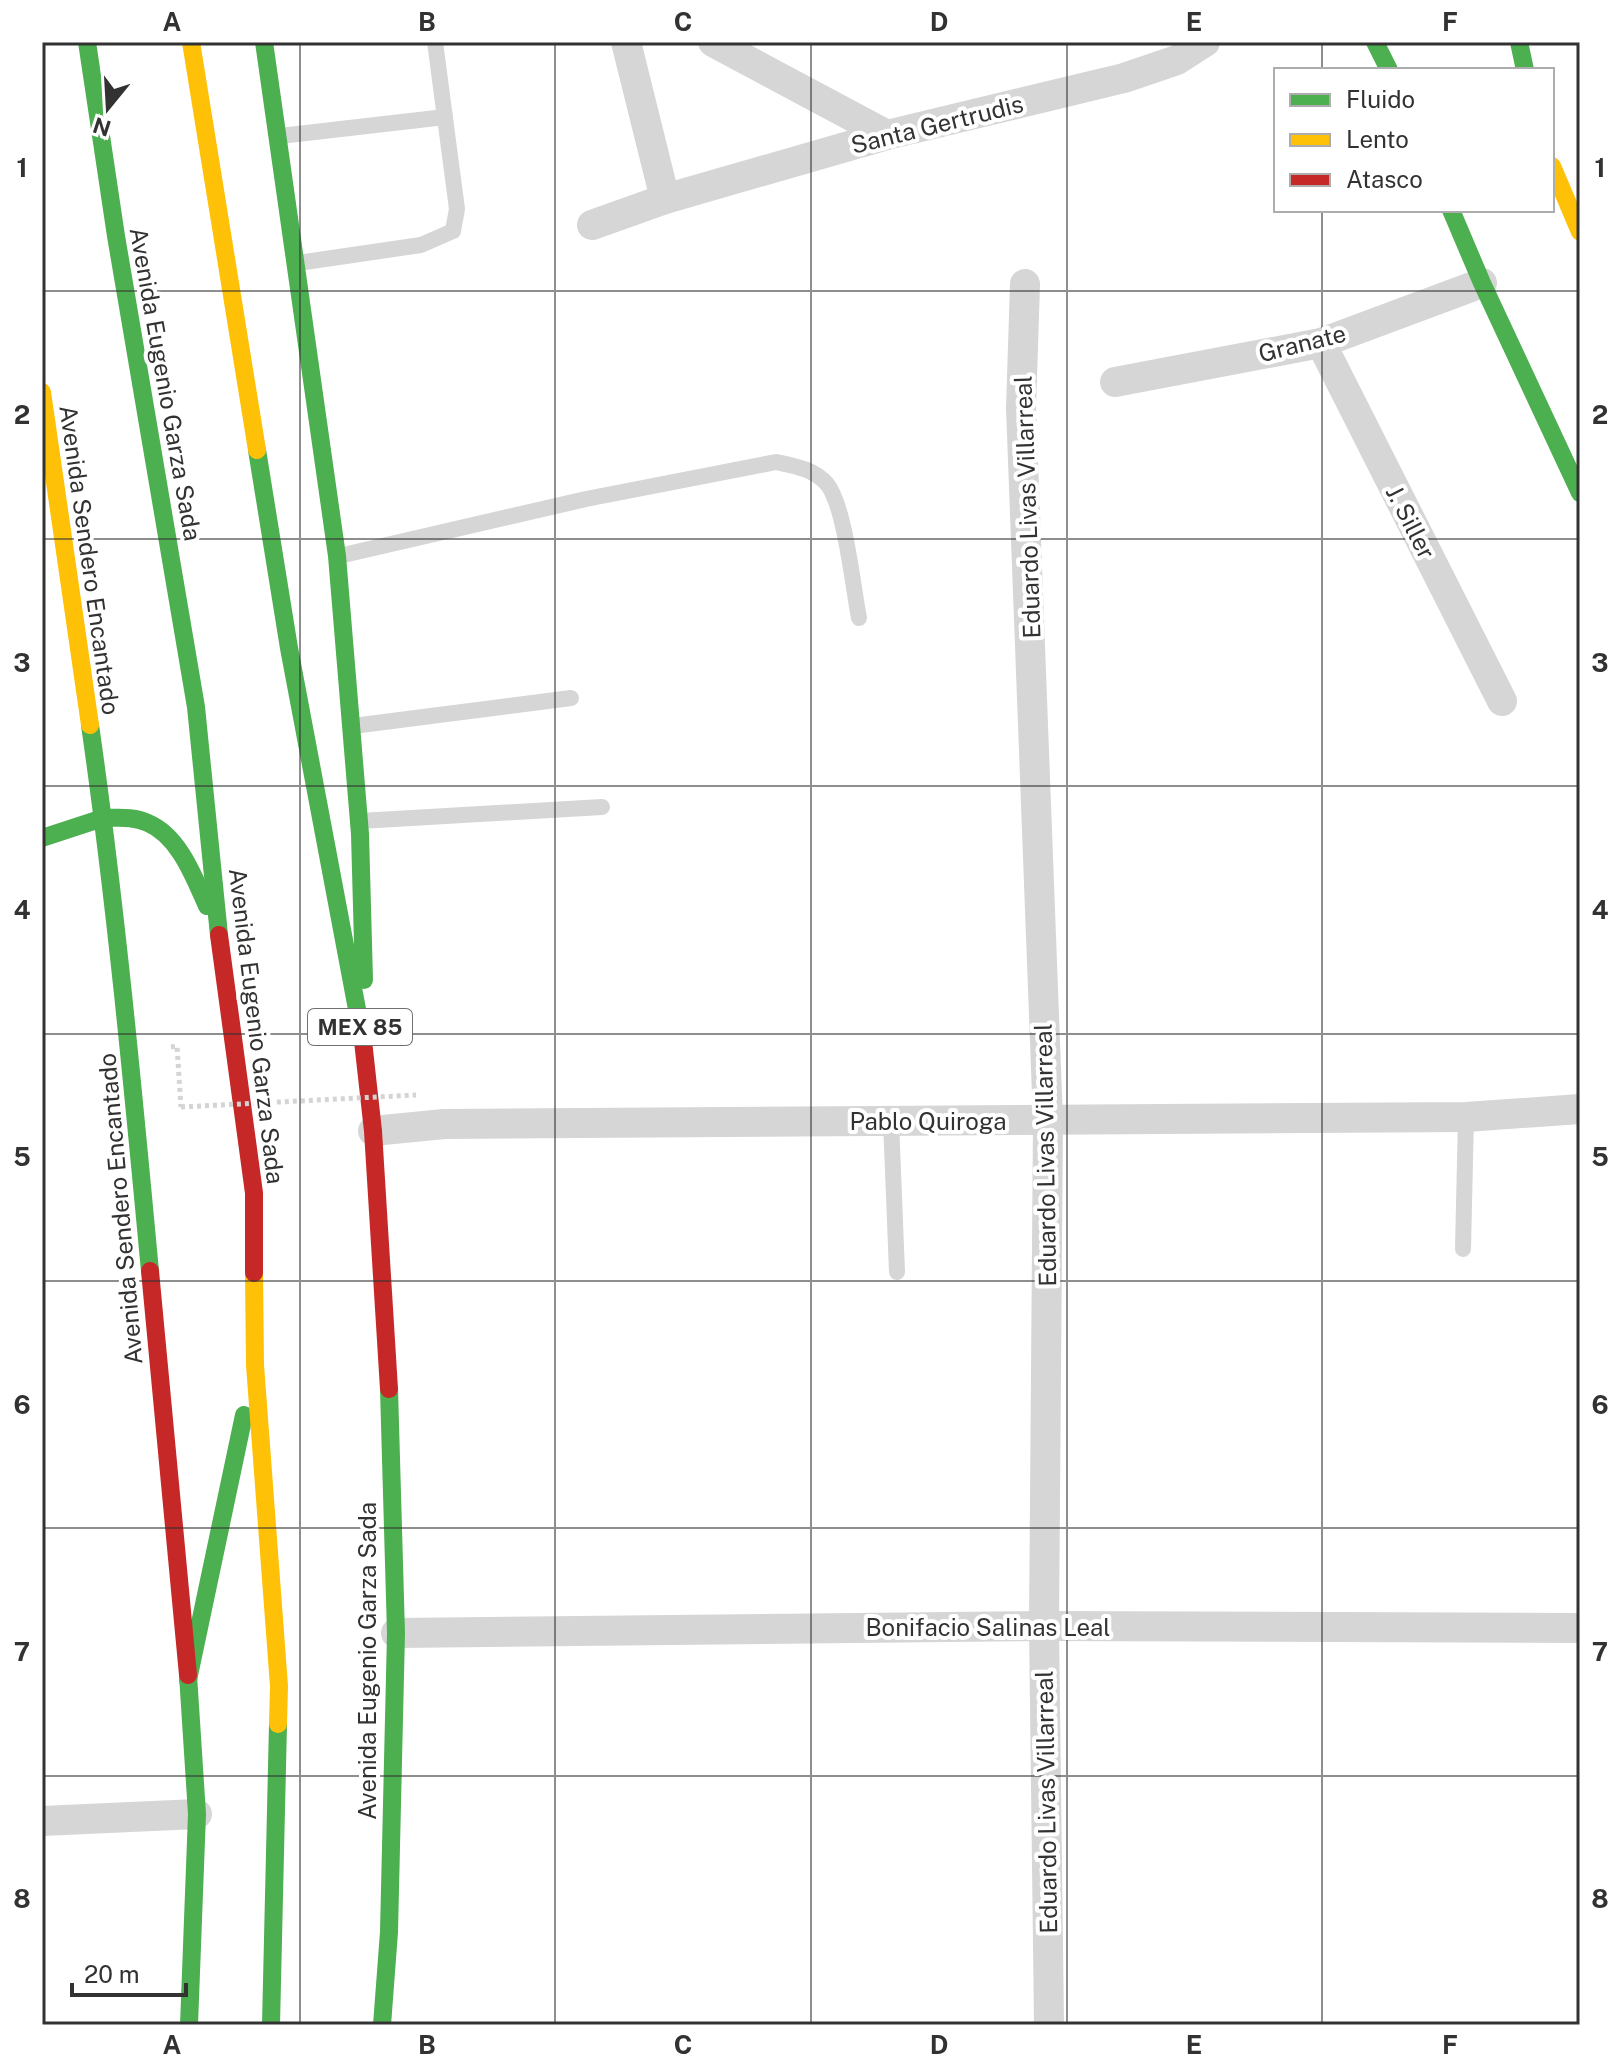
<svg xmlns="http://www.w3.org/2000/svg" width="1622" height="2067" font-family="'Public Sans',sans-serif">
	<style>
		.lines { fill: none; stroke-linecap: round; stroke-linejoin: round }
		.path { stroke: #d4d4d4; stroke-width: 5; stroke-dasharray: 4 4; stroke-linecap: butt }
		.lane { stroke: #d6d6d6; stroke-width: 16 }
		.street { stroke: #d6d6d6; stroke-width: 30 }
		.fast { stroke: #4caf50; stroke-width: 18 }
		.slow { stroke: #ffc107; stroke-width: 18 }
		.jam { stroke: #c62828; stroke-width: 18 }
		.path-bridge { stroke: #d4d4d4; stroke-width: 5; stroke-dasharray: 4 4; stroke-linecap: butt }
		.grid { fill: none; stroke: #323232; stroke-width: 2; stroke-opacity: 0.55 }
		.labels { text-anchor: middle; dominant-baseline: central; stroke-width: 8; stroke-linejoin: round; paint-order: stroke }
		.shield { fill: #fff; stroke: #707070; stroke-width: 2 }
		.shield-label { font-size: 22px; font-weight: bold; fill: #323232 }
		.street-label { font-size: 24px; fill: #323232; stroke: #fff }
		.neatline { fill: none; stroke: #323232; stroke-width: 3 }
		.grid-label { font-size: 26px; text-anchor: middle; font-weight: bold; fill: #323232 }
	</style>
	<rect width="100%" height="100%" fill="#fff"/>
	<g class="lines">
		<polyline class="path" points="171,1047 177,1046 181,1107"/>
		<g class="lane">
			<polyline points="280,136 445,117"/>
			<polyline points="298,263 421,245 453,231 457,209 435,42"/>
			<path d="M339,556L586,499L776,462C795,466 814,469 827,484C845,506 853,588 859,618"/>
			<polyline points="353,726 571,698"/>
			<polyline points="360,821 602,807"/>
			<polyline points="891,1121 897,1272"/>
			<polyline points="1463,1249 1466,1117"/>
		</g>
		<g class="street">
			<polyline points="626,42 665,199 887,135 1124,78 1177,60 1205,42"/>
			<polyline points="713,42 887,135"/>
			<polyline points="592,225 665,199"/>
			<polyline points="1025,284 1021,408 1048,1121 1044,1626 1049,2025"/>
			<polyline points="1321,343 1502,701"/>
			<polyline points="1115,382 1321,343 1482,283"/>
			<polyline points="373,1131 444,1124 1466,1117 1580,1109"/>
			<polyline points="396,1633 1044,1626 1580,1628"/>
			<polyline points="42,1821 197,1814"/>
		</g>
		<g class="fast">
			<polyline points="87,42 116,236 196,707 219,935"/>
			<polyline points="264,42 337,556 360,834 364,980"/>
			<polyline points="1375,42 1389,70"/>
			<polyline points="1519,42 1525,70"/>
			<polyline points="1451,210 1482,283 1580,493"/>
			<polyline points="257,450 289,648 363,1041"/>
			<path d="M90,725C116,906 133,1089 150,1271"/>
			<path d="M103,818C118,818 134,816 148,823C179,836 194,877 207,906"/>
			<polyline points="42,838 103,818"/>
			<polyline points="188,1675 197,1814 189,2025"/>
			<polyline points="188,1680 244,1415"/>
			<polyline points="271,2025 278,1724"/>
			<polyline points="382,2025 389,1932 396,1633 389,1389"/>
		</g>
		<g class="slow">
			<polyline points="191,42 257,450"/>
			<polyline points="1552,166 1580,232"/>
			<polyline points="42,392 90,725"/>
			<polyline points="254,1273 255,1365 279,1686 278,1724"/>
		</g>
		<g class="jam">
			<polyline points="219,935 254,1193 254,1273"/>
			<polyline points="363,1041 373,1131 389,1389"/>
			<polyline points="150,1271 188,1675"/>
		</g>
		<polyline class="path-bridge" points="181,1107 416,1095"/>
	</g>
	<path class="grid" d="M300,42V2025M555,42V2025M811,42V2025M1067,42V2025M1322,42V70M1322,210V2025M42,291H1580M42,539H1580M42,786H1580M42,1034H1580M42,1281H1580M42,1528H1580M42,1776H1580"/>
	<g class="labels">
		<rect class="shield" x="308" y="1009" width="104" height="36" rx="6"/>
		<g class="shield-label">
			<text x="360" y="1027">MEX 85</text>
		</g>
		<g class="street-label">
			<text transform="translate(937 124) rotate(-14)">Santa Gertrudis</text>
			<text transform="translate(1302 343) rotate(-14)">Granate</text>
			<text transform="translate(166 384) rotate(80)">Avenida Eugenio Garza Sada</text>
			<text transform="translate(1027 507) rotate(-92)">Eduardo Livas Villarreal</text>
			<text transform="translate(1411 522) rotate(63)">J. Siller</text>
			<text transform="translate(90 560) rotate(82)">Avenida Sendero Encantado</text>
			<text transform="translate(257 1026) rotate(83)">Avenida Eugenio Garza Sada</text>
			<text x="928" y="1121">Pablo Quiroga</text>
			<text transform="translate(1045 1155) rotate(-91)">Eduardo Livas Villarreal</text>
			<text transform="translate(120 1209) rotate(-95)">Avenida Sendero Encantado</text>
			<text x="988" y="1627">Bonifacio Salinas Leal</text>
			<text transform="translate(367 1661) rotate(-90)">Avenida Eugenio Garza Sada</text>
			<text transform="translate(1046 1802) rotate(-91)">Eduardo Livas Villarreal</text>
		</g>
	</g>
	<rect width="1622" height="2067" fill="none" stroke="#ffffff" stroke-width="88"/>
	<rect x="1274" y="68" width="280" height="144" fill="#ffffff" stroke="#adadad" stroke-width="2"/>
	<rect x="1290" y="94" width="40" height="12" fill="#4caf50" stroke="#adadad" stroke-width="2"/>
	<text x="1346" y="108" font-size="24" fill="#323232">Fluido</text>
	<rect x="1290" y="134" width="40" height="12" fill="#ffc107" stroke="#adadad" stroke-width="2"/>
	<text x="1346" y="148" font-size="24" fill="#323232">Lento</text>
	<rect x="1290" y="174" width="40" height="12" fill="#c62828" stroke="#adadad" stroke-width="2"/>
	<text x="1346" y="188" font-size="24" fill="#323232">Atasco</text>
	<g transform="translate(108 108) rotate(198)" stroke="#ffffff" stroke-width="6" paint-order="stroke">
	<path d="M0-6L14 30L0 20L-14 30Z" fill="#323232"/>
	<text y="-12" font-size="22" font-weight="bold" text-anchor="middle" fill="#323232">N</text>
	</g>
	<path d="M72 1983v12h114v-12" fill="none" stroke="#323232" stroke-width="4"/>
	<text x="84" y="1983" font-size="24" fill="#323232" stroke="#ffffff" stroke-width="6" paint-order="stroke">20 m</text>
	<rect x="44" y="44" width="1534" height="1979" class="neatline"/>
	<g class="grid-label">
		<text x="172" y="31">A</text>
		<text x="427" y="31">B</text>
		<text x="683" y="31">C</text>
		<text x="939" y="31">D</text>
		<text x="1194" y="31">E</text>
		<text x="1450" y="31">F</text>
		<text x="22" y="177">1</text>
		<text x="1600" y="177">1</text>
		<text x="22" y="424">2</text>
		<text x="1600" y="424">2</text>
		<text x="22" y="672">3</text>
		<text x="1600" y="672">3</text>
		<text x="22" y="919">4</text>
		<text x="1600" y="919">4</text>
		<text x="22" y="1166">5</text>
		<text x="1600" y="1166">5</text>
		<text x="22" y="1414">6</text>
		<text x="1600" y="1414">6</text>
		<text x="22" y="1661">7</text>
		<text x="1600" y="1661">7</text>
		<text x="22" y="1908">8</text>
		<text x="1600" y="1908">8</text>
		<text x="172" y="2054">A</text>
		<text x="427" y="2054">B</text>
		<text x="683" y="2054">C</text>
		<text x="939" y="2054">D</text>
		<text x="1194" y="2054">E</text>
		<text x="1450" y="2054">F</text>
	</g>
</svg>
